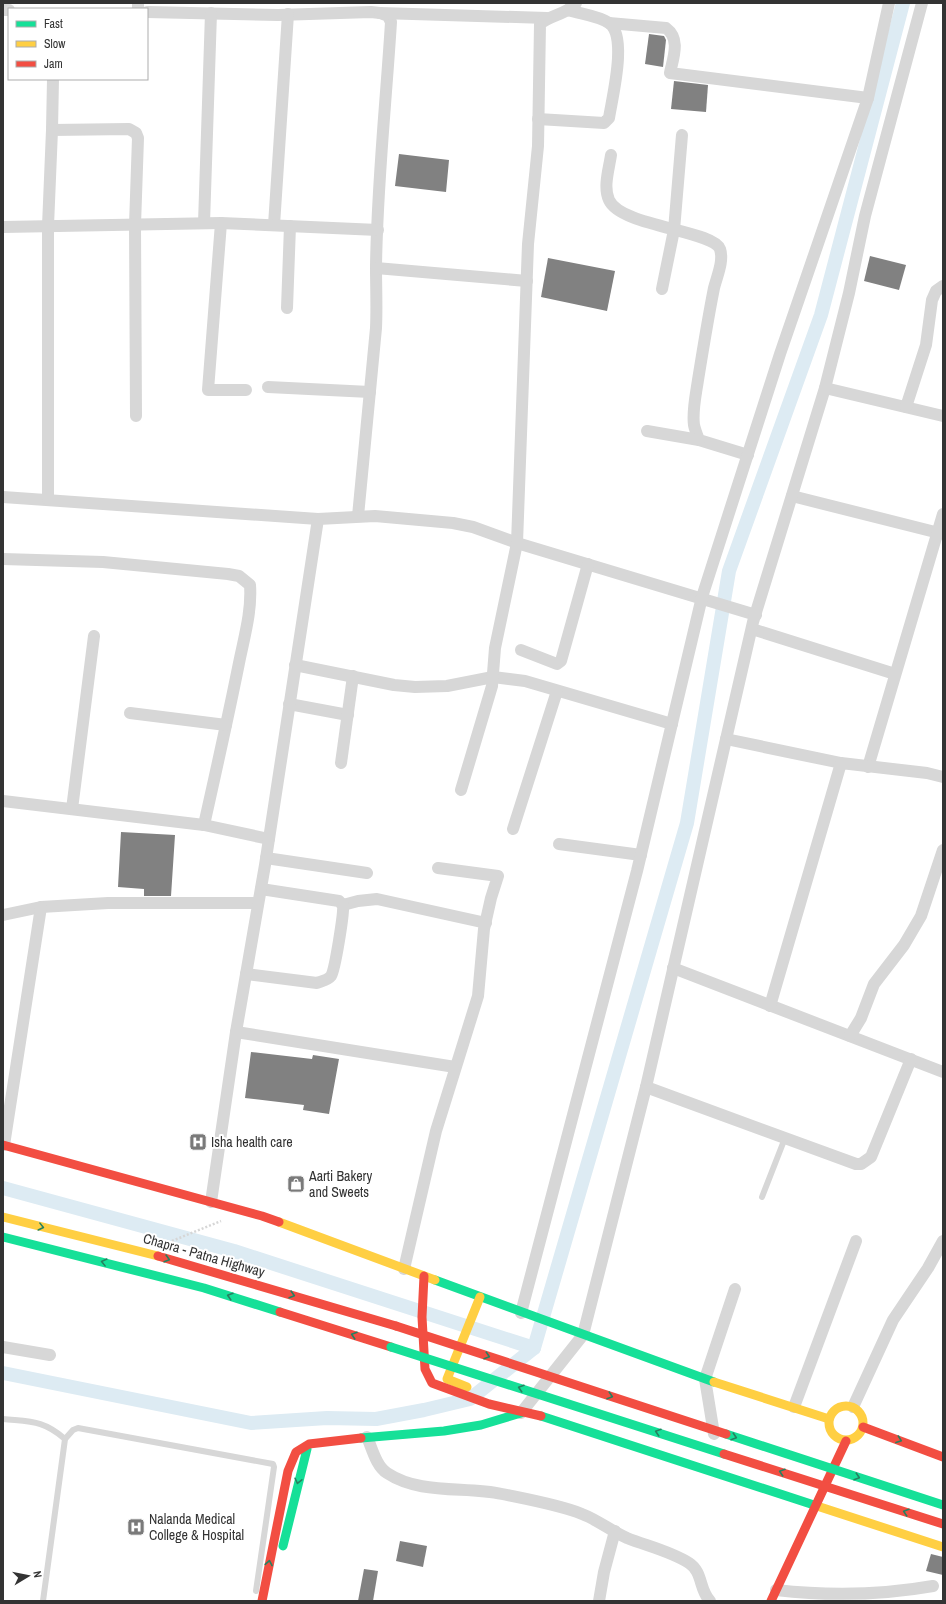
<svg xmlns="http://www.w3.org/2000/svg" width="946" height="1604" font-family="'Archivo Narrow',sans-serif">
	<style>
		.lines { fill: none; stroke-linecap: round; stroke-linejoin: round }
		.canal { stroke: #ddebf3; stroke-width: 14 }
		.building { fill: #818181 }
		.path { stroke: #d6d6d6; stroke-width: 2.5; stroke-dasharray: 2 2; stroke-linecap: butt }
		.lane { stroke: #d7d7d7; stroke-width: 6 }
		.street { stroke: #d7d7d7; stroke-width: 12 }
		.fast { stroke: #16e098; stroke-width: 9 }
		.slow { stroke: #ffcf43; stroke-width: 9 }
		.jam { stroke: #f24e42; stroke-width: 9 }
		.fast-bridge { stroke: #16e098; stroke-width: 9 }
		.jam-bridge { stroke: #f24e42; stroke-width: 9 }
		.oneway { stroke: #268160 }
		.labels { text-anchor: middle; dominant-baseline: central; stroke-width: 4; stroke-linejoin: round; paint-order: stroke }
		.poi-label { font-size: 14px; fill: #333; stroke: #fff; text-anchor: start }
		.street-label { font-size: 14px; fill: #333; stroke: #fff }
	</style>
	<rect width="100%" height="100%" fill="#fff"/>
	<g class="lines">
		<g class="canal">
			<polyline points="3,1188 234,1251 534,1348"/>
			<polyline points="3,1373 251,1423 327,1418 376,1419 424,1410 470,1399 534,1348 687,823 729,571 821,315 903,3"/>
		</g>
	</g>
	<g class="building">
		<polygon points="649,34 664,36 666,40 663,67 645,64"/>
		<polygon points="674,81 708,85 706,112 671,109"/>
		<polygon points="399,154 449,160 446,192 395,186"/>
		<polygon points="870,256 906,265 899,290 864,281"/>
		<polygon points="548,258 615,271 607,311 541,297"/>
		<polygon points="121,832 175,835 171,896 144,896 144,889 118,887"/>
		<polygon points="251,1052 312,1059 313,1055 339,1059 329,1114 303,1110 304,1105 245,1098"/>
		<polygon points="400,1541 427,1546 423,1567 396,1561"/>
		<polygon points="931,1554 943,1557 943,1575 926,1571"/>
		<polygon points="364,1569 378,1571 373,1601 358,1601"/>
	</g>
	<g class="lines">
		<polyline class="path" points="172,1241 221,1221"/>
		<g class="lane">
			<polyline points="762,1197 785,1138"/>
			<path d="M3,1419C31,1422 43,1420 65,1439"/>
			<polyline points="43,1601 65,1439 73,1430 78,1428 273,1464 274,1467 256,1591"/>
		</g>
		<g class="street">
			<polyline points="138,9 138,3"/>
			<polyline points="3,10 9,10"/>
			<path d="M147,12L278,15L371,12L380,13L388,16L391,22C386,103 377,185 376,267C376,287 377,307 376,328L358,516"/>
			<polyline points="380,13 547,18"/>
			<path d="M609,23L666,28C681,39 673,58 670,73L868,98"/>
			<polyline points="53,79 52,130 129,129 136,133 138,138 135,225 136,416"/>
			<path d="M538,119L604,123L609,118C612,98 628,36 609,23C599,16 581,14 568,10"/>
			<path d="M611,155C609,169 603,187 609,200C621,227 713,230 720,249C724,261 717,276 714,288C708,318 703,349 698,380C696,394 692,411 694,425C695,430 697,435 699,440L748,455"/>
			<polyline points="204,223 211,13"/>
			<polyline points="274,225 288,14"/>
			<polyline points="3,227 221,223"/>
			<polyline points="376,268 527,281"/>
			<polyline points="662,289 674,230 682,135"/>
			<polyline points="287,308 290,226"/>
			<polyline points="268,387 370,392"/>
			<polyline points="825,388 943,416"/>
			<polyline points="246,390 208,390 221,223 378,230"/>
			<polyline points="906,407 926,345 932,300 936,291 943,286"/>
			<polyline points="647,431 699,440"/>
			<polyline points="792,496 943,534"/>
			<polyline points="3,497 318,519 375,516 453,523 473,527 517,543 756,615"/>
			<polyline points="48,499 48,226 52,130"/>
			<path d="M3,559L103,562L228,574L239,576L250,585C252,611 244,638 239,663C228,718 216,771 204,825"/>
			<polyline points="752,629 895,674"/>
			<polyline points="521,650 557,664 561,661 588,564"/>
			<polyline points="295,665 394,685 415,687 447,686 493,677 525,681 672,724"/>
			<polyline points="289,704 348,715"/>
			<polyline points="130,713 226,725"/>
			<polyline points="726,739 841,763"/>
			<polyline points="341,763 353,676"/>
			<polyline points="868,767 943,514"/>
			<path d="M461,790L492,686L495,648L517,543L528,244L538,146L540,24C550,15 568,14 576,3"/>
			<polyline points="3,801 204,825 269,839"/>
			<polyline points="72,809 94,636"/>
			<polyline points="513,829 557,691"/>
			<polyline points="559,844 641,855"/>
			<polyline points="266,858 367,873"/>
			<polyline points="343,905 358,901 377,899 486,923"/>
			<polyline points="3,915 41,907 108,903 258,903"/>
			<polyline points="673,968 943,1072"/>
			<path d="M246,974L317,983C322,981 328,980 331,976C335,970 344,913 343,906C342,904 341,903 339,901L261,889"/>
			<polyline points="770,1006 841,763 927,773 943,777"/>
			<polyline points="236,1032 455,1067"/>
			<polyline points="850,1036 861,1018 874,984 904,945 921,916 943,850"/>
			<polyline points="646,1087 856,1164 861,1164 871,1157 911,1059"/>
			<polyline points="4,1145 41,907"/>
			<polyline points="211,1202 236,1032 265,865 318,519"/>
			<polyline points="404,1269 436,1131 478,996 484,929 491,898 498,876 438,868"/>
			<polyline points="521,1313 637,871 702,597 780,354 868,98 889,3"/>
			<polyline points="3,1347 50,1355"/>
			<polyline points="794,1407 856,1241"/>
			<polyline points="853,1407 893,1320 928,1268 943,1241"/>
			<polyline points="521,1413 583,1335 646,1087 753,622 825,388 849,293 865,216 922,3"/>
			<polyline points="714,1434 705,1379 735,1289"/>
			<path d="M367,1437C372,1448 376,1466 387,1473C420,1495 465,1486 502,1494C526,1499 560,1505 582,1514C598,1520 611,1531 627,1538C647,1546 670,1551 689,1563C703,1572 699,1590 710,1601"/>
			<path d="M776,1590C828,1596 882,1595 933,1586"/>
			<polyline points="599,1601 604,1572 615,1531"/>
		</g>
		<g class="fast">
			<polyline points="3,1237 204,1288 280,1312"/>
			<polyline points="435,1280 714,1382"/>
			<polyline points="541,1416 817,1506"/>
			<polyline points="361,1438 444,1431 481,1425 521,1413"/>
			<polyline points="283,1546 307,1449"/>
		</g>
		<g class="slow">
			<polyline points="3,1217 158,1256"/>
			<polyline points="279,1222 435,1280"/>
			<polyline points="714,1382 829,1419"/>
			<polyline points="467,1387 447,1379 480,1297"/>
			<circle cx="846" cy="1423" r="17"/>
			<polyline points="817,1506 943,1547"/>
		</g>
		<g class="jam">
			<polyline points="3,1145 262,1216 279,1222"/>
			<polyline points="158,1256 396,1326"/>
			<polyline points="424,1276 422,1317 425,1369 432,1383 489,1404 541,1416"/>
			<polyline points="280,1312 391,1347"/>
			<polyline points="863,1427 943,1457"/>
			<polyline points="262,1601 288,1471 296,1452 309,1444 361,1438"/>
			<polyline points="771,1601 846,1441"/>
		</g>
		<g class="fast-bridge">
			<polyline points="391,1347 724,1454"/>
			<polyline points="726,1434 943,1505"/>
		</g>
		<g class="jam-bridge">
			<polyline points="396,1326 726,1434"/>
			<polyline points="724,1454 943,1524"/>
		</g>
	</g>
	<defs><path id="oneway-chevron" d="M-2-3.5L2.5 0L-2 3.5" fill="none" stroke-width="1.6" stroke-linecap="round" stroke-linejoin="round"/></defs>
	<g class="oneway">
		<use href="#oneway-chevron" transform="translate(41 1227) rotate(14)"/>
		<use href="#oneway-chevron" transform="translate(167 1259) rotate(16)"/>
		<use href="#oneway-chevron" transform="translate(104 1262) rotate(-166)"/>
		<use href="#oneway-chevron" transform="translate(292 1295) rotate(16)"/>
		<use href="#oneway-chevron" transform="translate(230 1296) rotate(-163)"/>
		<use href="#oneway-chevron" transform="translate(354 1335) rotate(-162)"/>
		<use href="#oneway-chevron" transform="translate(487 1356) rotate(18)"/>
		<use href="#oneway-chevron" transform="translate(521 1388) rotate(-162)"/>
		<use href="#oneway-chevron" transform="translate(610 1396) rotate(18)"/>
		<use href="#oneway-chevron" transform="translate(658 1432) rotate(-162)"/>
		<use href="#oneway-chevron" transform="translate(734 1437) rotate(18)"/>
		<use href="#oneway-chevron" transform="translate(899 1440) rotate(20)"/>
		<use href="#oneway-chevron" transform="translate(782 1472) rotate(-162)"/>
		<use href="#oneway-chevron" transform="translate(857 1477) rotate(18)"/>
		<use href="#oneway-chevron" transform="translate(298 1481) rotate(103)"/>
		<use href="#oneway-chevron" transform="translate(906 1512) rotate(-162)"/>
		<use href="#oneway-chevron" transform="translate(269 1563) rotate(-80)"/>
	</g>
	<defs>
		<symbol id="hospital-square" viewBox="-11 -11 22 22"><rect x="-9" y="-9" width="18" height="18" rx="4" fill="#7a7a7a" stroke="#fff"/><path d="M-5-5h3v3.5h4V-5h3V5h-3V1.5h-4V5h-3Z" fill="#fff"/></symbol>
		<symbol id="shop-square" viewBox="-11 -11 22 22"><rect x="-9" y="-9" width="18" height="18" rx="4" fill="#7a7a7a" stroke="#fff"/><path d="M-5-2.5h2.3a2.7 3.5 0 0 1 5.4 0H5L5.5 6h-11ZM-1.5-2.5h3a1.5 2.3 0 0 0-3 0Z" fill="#fff"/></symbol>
	</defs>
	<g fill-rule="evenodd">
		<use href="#hospital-square" x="188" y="1132" width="20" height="20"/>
		<use href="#shop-square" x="286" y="1174" width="20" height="20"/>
		<use href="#hospital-square" x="126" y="1517" width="20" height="20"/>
	</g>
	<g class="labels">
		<g class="poi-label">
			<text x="211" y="1142">Isha health care</text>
			<text x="309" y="1176">Aarti Bakery<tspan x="309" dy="16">and Sweets</tspan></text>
			<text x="149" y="1519">Nalanda Medical<tspan x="149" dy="16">College &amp; Hospital</tspan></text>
		</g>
		<g class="street-label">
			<text transform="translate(204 1255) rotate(16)">Chapra - Patna Highway</text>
		</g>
	</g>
	<rect width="946" height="1604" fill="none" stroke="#333333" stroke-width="8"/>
	<rect x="8" y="8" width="140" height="72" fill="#ffffff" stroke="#adadad"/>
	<rect x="16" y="21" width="20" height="6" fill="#16e098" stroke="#adadad"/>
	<text x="44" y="28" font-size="12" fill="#333333">Fast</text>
	<rect x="16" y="41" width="20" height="6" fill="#ffcf43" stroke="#adadad"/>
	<text x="44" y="48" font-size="12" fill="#333333">Slow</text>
	<rect x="16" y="61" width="20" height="6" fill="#f24e42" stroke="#adadad"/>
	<text x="44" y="68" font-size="12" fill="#333333">Jam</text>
	<g transform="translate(28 1576) rotate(80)" stroke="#ffffff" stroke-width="3" paint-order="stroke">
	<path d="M0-3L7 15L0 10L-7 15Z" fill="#333333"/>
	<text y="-6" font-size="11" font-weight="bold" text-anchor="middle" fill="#333333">N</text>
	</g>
</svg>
